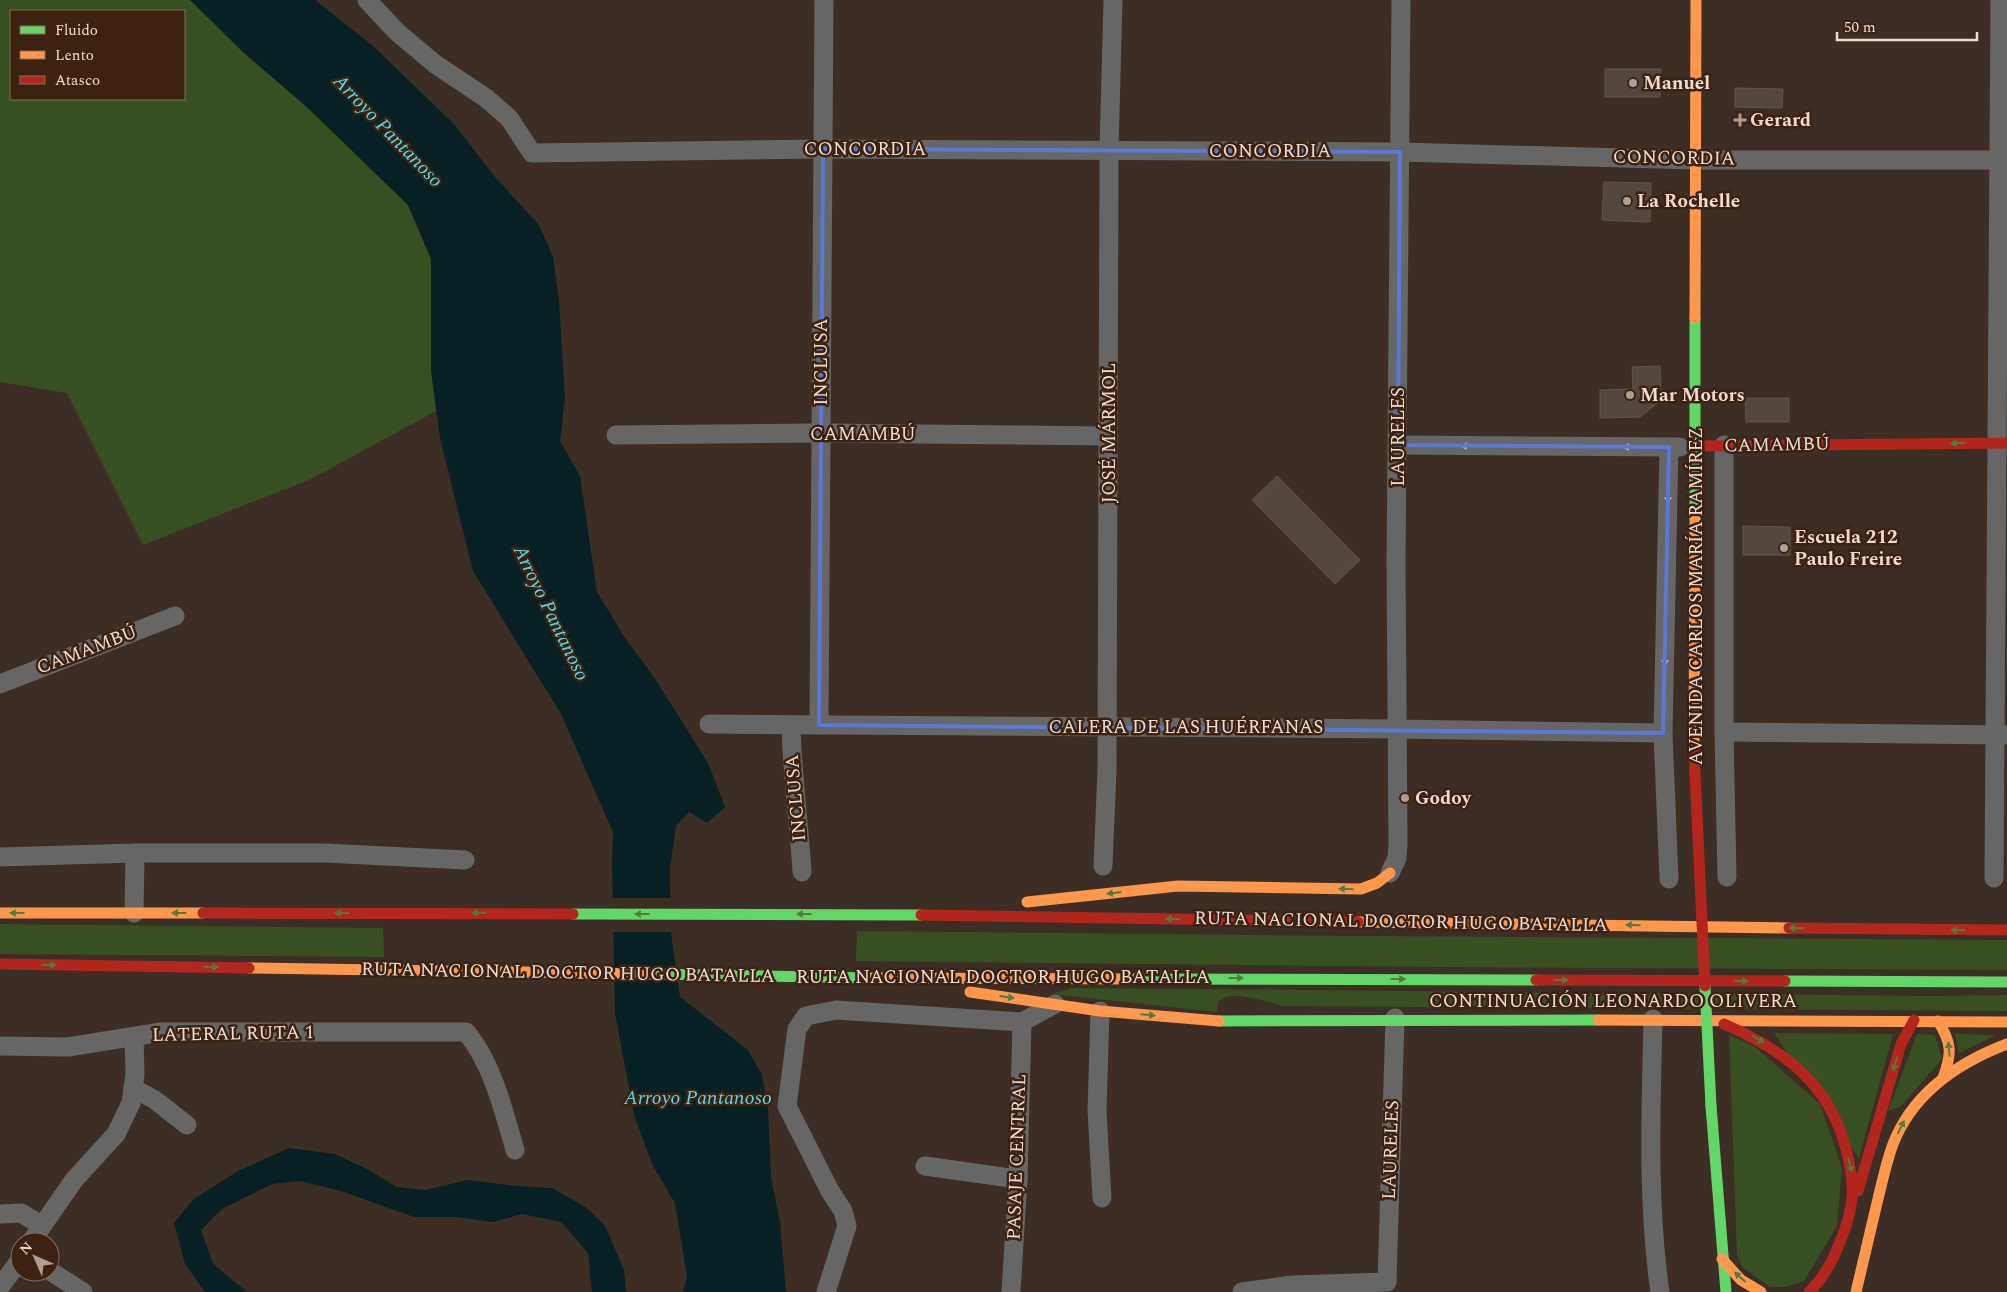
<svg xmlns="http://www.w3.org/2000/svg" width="2007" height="1292" font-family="Spectral,serif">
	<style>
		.green { fill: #385021; fill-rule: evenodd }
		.water { fill: #072023 }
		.pier { fill: #3c2e24 }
		.building { fill: #52463e; stroke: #61544d }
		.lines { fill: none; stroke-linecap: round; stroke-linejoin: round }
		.street { stroke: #666; stroke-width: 19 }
		.fast { stroke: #63d668; stroke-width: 11 }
		.slow { stroke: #ff974d; stroke-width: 11 }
		.jam { stroke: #b3261e; stroke-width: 11 }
		.fast-bridge { stroke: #63d668; stroke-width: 11 }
		.jam-bridge { stroke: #b3261e; stroke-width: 11 }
		.oneway { fill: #507c3c }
		.oneway2 { fill: #beb2ac }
		.marked { fill: none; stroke: #5b78d6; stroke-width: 4; stroke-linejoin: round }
		.poi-dot { fill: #af9e94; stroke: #3c2210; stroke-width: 2 }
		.labels { text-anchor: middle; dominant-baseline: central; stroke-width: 5; stroke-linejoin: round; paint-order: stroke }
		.poi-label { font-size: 19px; font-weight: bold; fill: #eddbd1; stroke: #3c2210; text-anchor: start }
		.street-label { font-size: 19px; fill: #eddbd1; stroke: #3c2210 }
		.water-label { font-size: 20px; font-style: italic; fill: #51dced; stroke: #3c2210 }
	</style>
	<rect width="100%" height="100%" fill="#3c2e24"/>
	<g class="green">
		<path d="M0,0H190L243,52L308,108L408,205L431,259V370L436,411L311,479L143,545L67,393L0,382ZM11,11H184V99H11Z"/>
		<polygon points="0,924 383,928 384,957 0,954"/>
		<polygon points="857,931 1353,936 2007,940 2007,970 1436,967 856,961"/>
		<path d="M1072,988L1933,996L2007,995V1011L1283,1006C1269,1003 1232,989 1220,1000C1217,1003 1217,1008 1217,1012L1051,994Z"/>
		<polygon points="1774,1033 1893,1034 1859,1158"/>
		<polygon points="1917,1034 1935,1035 1942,1059 1900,1107 1888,1111"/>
		<polygon points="1955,1034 1996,1035 1959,1053"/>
		<polygon points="1729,1035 1754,1046 1820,1104 1842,1168 1837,1226 1804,1281 1785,1287 1770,1287 1742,1267 1737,1254"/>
	</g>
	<g class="water">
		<polygon points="190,0 315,0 373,46 454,124 495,177 539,225 553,257 559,300 565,399 560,441 580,476 597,592 625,638 654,677 708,763 725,807 707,823 689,812 676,826 670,869 671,933 680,997 748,1050 762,1075 768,1110 771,1177 780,1222 786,1292 683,1292 687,1277 675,1203 653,1166 634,1115 615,1013 612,864 613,832 561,714 473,571 440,438 431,370 431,259 408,205 308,108 243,52"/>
		<polygon points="289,1148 335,1154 371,1171 396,1187 426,1190 467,1180 516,1186 552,1188 587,1208 605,1226 624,1270 626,1292 592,1292 588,1253 561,1222 522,1214 493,1222 457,1217 414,1217 341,1191 300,1181 272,1184 222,1209 201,1230 213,1264 247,1292 205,1292 185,1264 174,1223 194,1199 238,1171"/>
	</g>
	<rect class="pier" x="610" y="898" width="63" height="34"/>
	<g class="building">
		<polygon points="1605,69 1661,69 1660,97 1605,97"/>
		<polygon points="1735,88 1783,89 1782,108 1735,107"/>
		<polygon points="1604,182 1651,183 1650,222 1602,220"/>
		<polygon points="1660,366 1661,400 1640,417 1600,418 1600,390 1633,389 1632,367"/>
		<polygon points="1745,398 1789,398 1789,422 1746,422"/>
		<polygon points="1277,476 1360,560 1335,584 1252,500"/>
		<polygon points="1743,526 1790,527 1790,555 1743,555"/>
	</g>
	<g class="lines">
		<g class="street">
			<polyline points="367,0 397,32 435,64 486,98 509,118 532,153 823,149 1400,152 1696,160 2007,160"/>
			<polyline points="616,435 821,433 1109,436"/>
			<polyline points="1398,445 1680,447"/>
			<polyline points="1724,445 1724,732 1727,877"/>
			<polyline points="1669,447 1663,733 1669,879"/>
			<polyline points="0,684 175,616"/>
			<polyline points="709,724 1396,729 1663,733"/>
			<path d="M791,725C792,774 799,822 802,872"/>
			<polyline points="819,725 824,0"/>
			<polyline points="1724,732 2007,735"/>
			<polyline points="0,857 135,853 325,853 465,860"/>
			<polyline points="1103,866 1107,770 1109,150 1113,0"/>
			<polyline points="1390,873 1397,858 1398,844 1396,563 1401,0"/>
			<polyline points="1994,878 2000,0"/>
			<polyline points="134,913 135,853"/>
			<polyline points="1100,1011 1097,1111 1102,1198"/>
			<path d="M1653,1019C1651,1110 1647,1202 1660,1292"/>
			<path d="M0,1046L68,1047L161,1032H466C492,1062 504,1112 515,1150"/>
			<polyline points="133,1088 155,1100 187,1125"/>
			<polyline points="925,1166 1018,1179"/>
			<polyline points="0,1214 21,1213 41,1225"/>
			<polyline points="31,1242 74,1180 116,1134 131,1103 135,1074 134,1037"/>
			<polyline points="50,1271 83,1292"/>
			<polyline points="0,1287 20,1260"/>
			<polyline points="826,1292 847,1226 843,1211 830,1191 787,1106 797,1029 806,1016 836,1010 1022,1022 1055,1004"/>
			<polyline points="1011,1292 1018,1179 1022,1022"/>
			<polyline points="1242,1292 1292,1285 1387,1282 1395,1018"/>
		</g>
		<g class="fast">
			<polyline points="1695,518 1695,318"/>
			<polyline points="573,914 921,915"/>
			<polyline points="651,974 873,978"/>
			<polyline points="1135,979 1536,980"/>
			<polyline points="1785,981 2007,982"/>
			<polyline points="1219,1021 1598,1020"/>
			<polyline points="1711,1106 1726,1292"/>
		</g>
		<g class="slow">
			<polyline points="1695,318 1696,0"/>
			<polyline points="1694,751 1695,518"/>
			<polyline points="1027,902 1178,886 1361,889 1377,883 1390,873"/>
			<polyline points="0,913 203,913"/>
			<polyline points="1358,922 1789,928"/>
			<polyline points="249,968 651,974"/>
			<polyline points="873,978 1135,979"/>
			<polyline points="970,992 1100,1011 1219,1021"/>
			<polyline points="1598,1020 2007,1022"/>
			<path d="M1938,1021C1952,1043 1952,1054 1943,1078"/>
			<polyline points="1722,1259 1741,1280 1761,1292"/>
			<path d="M1856,1292C1863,1262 1870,1232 1877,1203C1882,1183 1886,1163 1893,1144C1913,1093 1957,1063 2007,1044"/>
		</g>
		<g class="jam">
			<polyline points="1696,446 2007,443"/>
			<polyline points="203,913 573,914"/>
			<polyline points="921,915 1358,922"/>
			<polyline points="1789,928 2007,930"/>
			<polyline points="0,964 249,968"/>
			<polyline points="1536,980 1785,981"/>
			<path d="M1724,1024C1784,1050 1829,1083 1846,1149C1855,1183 1855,1204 1842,1237C1834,1258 1825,1277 1809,1292"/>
			<polyline points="1858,1191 1901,1044 1914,1020"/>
		</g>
		<polyline class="fast-bridge" points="1705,986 1711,1106"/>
		<polyline class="jam-bridge" points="1694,751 1705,986"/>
	</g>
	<defs><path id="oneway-solid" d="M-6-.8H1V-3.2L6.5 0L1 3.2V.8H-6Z" transform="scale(1.25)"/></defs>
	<g class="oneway">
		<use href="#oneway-solid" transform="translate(1958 443) rotate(179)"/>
		<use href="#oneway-solid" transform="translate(1346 889) rotate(-179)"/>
		<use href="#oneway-solid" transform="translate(1114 893) rotate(173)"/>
		<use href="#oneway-solid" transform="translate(17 913) rotate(180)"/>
		<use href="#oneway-solid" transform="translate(179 913) rotate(180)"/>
		<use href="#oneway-solid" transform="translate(342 913) rotate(180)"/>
		<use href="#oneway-solid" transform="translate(479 913) rotate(-180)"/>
		<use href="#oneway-solid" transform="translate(642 914) rotate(-180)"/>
		<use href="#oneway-solid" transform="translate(804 914) rotate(-180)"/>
		<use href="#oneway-solid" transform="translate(1173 919) rotate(-179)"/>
		<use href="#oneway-solid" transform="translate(1633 925) rotate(-179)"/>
		<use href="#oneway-solid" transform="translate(1796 928) rotate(-179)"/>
		<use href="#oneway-solid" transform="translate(1958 930) rotate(180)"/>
		<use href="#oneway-solid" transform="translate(49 965) rotate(1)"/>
		<use href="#oneway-solid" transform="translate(211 967) rotate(1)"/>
		<use href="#oneway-solid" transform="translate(1236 978)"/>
		<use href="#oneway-solid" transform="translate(1398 979)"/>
		<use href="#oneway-solid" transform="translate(1561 980)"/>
		<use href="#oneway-solid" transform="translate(1741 981)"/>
		<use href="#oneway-solid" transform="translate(1007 997) rotate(8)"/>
		<use href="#oneway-solid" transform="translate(1148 1015) rotate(5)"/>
		<use href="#oneway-solid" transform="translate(1758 1039) rotate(31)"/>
		<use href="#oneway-solid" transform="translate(1949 1049) rotate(-95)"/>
		<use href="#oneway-solid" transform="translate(1895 1064) rotate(107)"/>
		<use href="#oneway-solid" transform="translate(1901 1127) rotate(-64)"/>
		<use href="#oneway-solid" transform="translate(1850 1165) rotate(76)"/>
		<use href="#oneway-solid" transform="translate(1740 1277) rotate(-138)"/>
	</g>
	<g class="oneway2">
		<use href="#oneway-solid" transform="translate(1468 446) rotate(-180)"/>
		<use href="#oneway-solid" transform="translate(1630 447) rotate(-180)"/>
		<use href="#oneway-solid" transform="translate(1668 496) rotate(91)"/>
		<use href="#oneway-solid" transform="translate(1665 659) rotate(91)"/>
	</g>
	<path class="marked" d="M823,149L1400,152L1398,445L1669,447L1663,733L819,725Z"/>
	<g class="poi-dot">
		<circle cx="1633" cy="83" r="5"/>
		<path d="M1737.5 112.5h5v5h5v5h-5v5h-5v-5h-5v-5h5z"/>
		<circle cx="1627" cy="201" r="5"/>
		<circle cx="1630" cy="395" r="5"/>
		<circle cx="1784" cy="548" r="5"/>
		<circle cx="1405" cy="798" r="5"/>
	</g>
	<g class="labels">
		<g class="poi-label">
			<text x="1643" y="83">Manuel</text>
			<text x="1750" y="120">Gerard</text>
			<text x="1637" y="201">La Rochelle</text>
			<text x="1640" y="395">Mar Motors</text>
			<text x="1794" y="537">Escuela 212<tspan x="1794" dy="22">Paulo Freire</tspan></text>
			<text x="1415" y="798">Godoy</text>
		</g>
		<g class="street-label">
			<text x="865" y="149">CONCORDIA</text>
			<text x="1270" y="151">CONCORDIA</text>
			<text transform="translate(1674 158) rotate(1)">CONCORDIA</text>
			<text transform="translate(821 362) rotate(-90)">INCLUSA</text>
			<text transform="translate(1109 433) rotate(-90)">JOSÉ MÁRMOL</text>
			<text x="863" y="434">CAMAMBÚ</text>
			<text transform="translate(1398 437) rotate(-90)">LAURELES</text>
			<text transform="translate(1777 445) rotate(-1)">CAMAMBÚ</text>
			<text transform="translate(1696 596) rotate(-90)">AVENIDA CARLOS MARÍA RAMÍREZ</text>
			<text transform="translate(87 650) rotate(-21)">CAMAMBÚ</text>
			<text x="1186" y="727">CALERA DE LAS HUÉRFANAS</text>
			<text transform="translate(796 798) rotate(-95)">INCLUSA</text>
			<text transform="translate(1401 922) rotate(1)">RUTA NACIONAL DOCTOR HUGO BATALLA</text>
			<text transform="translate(568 973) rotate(1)">RUTA NACIONAL DOCTOR HUGO BATALLA</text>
			<text x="1003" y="977">RUTA NACIONAL DOCTOR HUGO BATALLA</text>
			<text x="1613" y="1001">CONTINUACIÓN LEONARDO OLIVERA</text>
			<text transform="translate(233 1034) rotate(-1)">LATERAL RUTA 1</text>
			<text transform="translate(1391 1150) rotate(-88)">LAURELES</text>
			<text transform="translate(1017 1157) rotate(-88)">PASAJE CENTRAL</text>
		</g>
		<g class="water-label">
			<text transform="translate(388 131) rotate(46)">Arroyo Pantanoso</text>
			<text transform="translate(551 613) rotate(64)">Arroyo Pantanoso</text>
			<text x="698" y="1098">Arroyo Pantanoso</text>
		</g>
	</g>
	<rect x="10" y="10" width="175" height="90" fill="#3c2210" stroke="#836c5d"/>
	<rect x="20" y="26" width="25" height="8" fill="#63d668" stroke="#836c5d"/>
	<text x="55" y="35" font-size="15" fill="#eddbd1">Fluido</text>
	<rect x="20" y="51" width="25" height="8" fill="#ff974d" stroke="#836c5d"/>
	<text x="55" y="60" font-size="15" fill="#eddbd1">Lento</text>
	<rect x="20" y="76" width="25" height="8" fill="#b3261e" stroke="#836c5d"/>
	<text x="55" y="85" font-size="15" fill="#eddbd1">Atasco</text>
	<g transform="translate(35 1257) rotate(315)"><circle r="24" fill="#3c2210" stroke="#836c5d"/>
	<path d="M0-4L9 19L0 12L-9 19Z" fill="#af9e94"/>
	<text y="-8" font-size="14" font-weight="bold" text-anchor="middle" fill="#eddbd1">N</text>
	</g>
	<path d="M1837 32v8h140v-8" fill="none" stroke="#eddbd1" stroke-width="2.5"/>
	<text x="1844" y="32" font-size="15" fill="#eddbd1" stroke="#3c2210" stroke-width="4" paint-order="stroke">50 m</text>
</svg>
